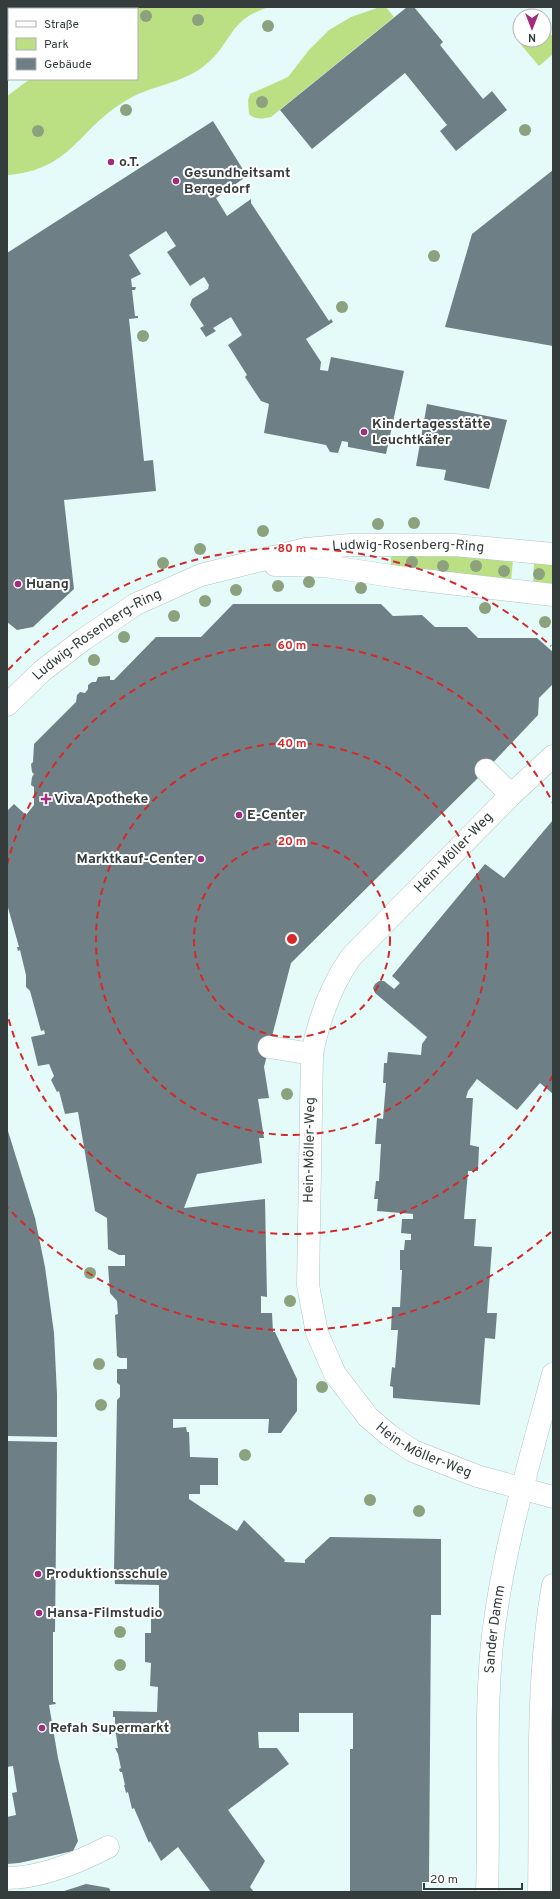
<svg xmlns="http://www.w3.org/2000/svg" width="560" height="1899" font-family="Overpass,sans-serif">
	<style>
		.green { fill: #bbe083 }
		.building { fill: #6e8086 }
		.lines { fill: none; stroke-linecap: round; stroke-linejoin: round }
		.minor-casing { stroke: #b0c5c3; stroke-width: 23 }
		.major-casing { stroke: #b0c5c3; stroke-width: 23 }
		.minor { stroke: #fff; stroke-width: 22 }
		.major { stroke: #fff; stroke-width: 22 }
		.tram { stroke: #6d7978; stroke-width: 1 }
		.tree { fill: #8ca27e }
		.ring { fill: none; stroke: #d62828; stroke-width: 2; stroke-dasharray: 7 5 }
		.poi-dot { fill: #a22a81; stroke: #fff; stroke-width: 1.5 }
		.labels { text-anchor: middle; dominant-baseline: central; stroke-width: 4; stroke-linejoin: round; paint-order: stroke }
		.poi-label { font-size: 14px; font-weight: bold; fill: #353d3c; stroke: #fff; text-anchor: start }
		.street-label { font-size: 14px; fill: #353d3c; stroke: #fff }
		.centre { fill: #d62828; stroke: #fff; stroke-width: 2 }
		.ring-label { font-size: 12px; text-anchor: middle; font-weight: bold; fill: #d62828; stroke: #fff; stroke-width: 4; stroke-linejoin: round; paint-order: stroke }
	</style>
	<rect width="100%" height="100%" fill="#e5fbf9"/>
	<g class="green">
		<path d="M129,7H270C227,19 233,44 204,66C182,84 151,85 127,100C78,128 73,170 7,175V96L30,79H137V9H126Z"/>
		<path d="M380,7H386L394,17L271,117C263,119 255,120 249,114L248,100L250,94L288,77L309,50L329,30L351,17Z"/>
		<polygon points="544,26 553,37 553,54 539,66 517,40 520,37 520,40 544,40"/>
		<polygon points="391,556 469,557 513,560 511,581 391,566"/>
		<polygon points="534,563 553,565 553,584 533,583"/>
	</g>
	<g class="building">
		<polygon points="407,7 414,7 443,42 440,45 483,99 492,91 507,110 456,151 440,131 447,125 405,73 312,149 280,110"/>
		<polygon points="213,121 247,176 216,198 227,216 251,199 251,203 329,321 331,319 333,322 306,339 321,362 320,370 328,371 331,357 404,371 386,454 348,447 348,442 342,441 338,453 330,452 326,445 264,433 269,404 261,401 245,377 247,375 228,345 242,335 231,317 213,328 216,331 206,337 200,328 204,326 190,305 192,299 208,289 209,285 204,277 190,286 167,252 176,246 166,231 129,255 141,274 131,279 132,287 136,287 135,290 132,290 135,316 138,316 138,318 129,319 144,461 153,460 156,491 64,500 74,589 33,627 17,630 7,622 7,253"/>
		<polygon points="553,170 553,346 445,327 472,234"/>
		<polygon points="427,404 507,420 489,489 444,480 446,470 416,466"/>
		<polygon points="233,604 381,604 393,616 422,615 435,627 467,627 478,638 537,638 553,652 553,684 539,698 538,715 486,770 291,963 264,1067 269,1098 258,1099 264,1138 259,1138 262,1163 197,1174 184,1208 265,1199 267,1297 261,1296 261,1313 272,1313 273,1332 275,1332 297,1379 297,1411 281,1433 268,1433 269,1419 173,1419 173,1428 186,1427 187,1432 189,1432 190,1457 218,1458 218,1485 200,1485 200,1494 189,1494 189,1499 237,1531 244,1520 285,1560 284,1562 305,1563 305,1560 330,1537 441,1539 441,1615 431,1615 429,1882 422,1882 422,1892 350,1892 350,1749 353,1749 353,1713 299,1713 299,1732 258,1732 259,1748 277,1748 289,1764 228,1810 265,1861 250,1887 254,1892 211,1892 178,1847 161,1861 150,1841 149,1843 134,1808 132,1809 128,1792 126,1793 124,1785 125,1785 122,1772 120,1772 119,1769 121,1768 118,1754 115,1748 118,1748 116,1734 114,1731 115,1732 115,1717 113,1717 113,1711 157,1712 158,1687 150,1686 151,1663 145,1662 145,1633 151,1633 151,1608 159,1609 159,1585 115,1584 114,1571 117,1400 120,1397 120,1385 117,1383 117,1369 127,1369 127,1358 120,1358 117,1356 115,1315 118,1314 117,1301 110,1293 108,1266 125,1266 125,1255 119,1255 108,1249 107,1218 95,1211 78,1112 65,1114 59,1091 57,1092 51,1080 54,1076 49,1064 38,1066 31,1037 45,1034 44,1030 41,1031 30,991 26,987 26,975 20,950 18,951 17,947 19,947 7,904 7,811 14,804 26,815 34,805 34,787 31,785 32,777 34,774 32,772 31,764 33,762 34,744 76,702 77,695 80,692 85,693 88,689 88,685 92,682 96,682 98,677 110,676 110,680 114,680 156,637 201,637"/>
		<polygon points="553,820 553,1094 540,1083 517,1110 477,1079 468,1091 466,1098 473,1098 470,1145 479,1147 478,1171 468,1171 464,1219 476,1219 474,1246 492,1247 487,1313 497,1313 495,1339 485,1338 480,1405 393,1398 393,1387 390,1386 392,1367 395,1368 398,1330 391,1330 392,1307 400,1307 402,1270 400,1270 400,1250 404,1250 405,1240 411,1240 411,1234 401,1233 402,1219 413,1219 413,1214 377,1211 378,1199 374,1199 376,1181 379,1181 381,1144 375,1144 377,1118 383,1119 386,1083 383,1083 384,1063 387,1063 388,1052 421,1055 422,1044 427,1037 375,993 373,988 375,984 379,981 384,981 394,989 400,983 392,976 485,864 504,878"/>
		<polygon points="7,1128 35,1218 45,1267 54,1333 57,1394 57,1437 7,1436"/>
		<polygon points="8,1441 57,1442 55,1632 53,1632 53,1702 55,1702 56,1704 49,1705 58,1758 78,1841 73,1851 19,1863 7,1864 7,1817 16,1815 12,1793 17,1792 13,1766 7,1767"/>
		<polygon points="86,1884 109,1888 111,1892 61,1892"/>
	</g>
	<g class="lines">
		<defs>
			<g id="minor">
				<polyline points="275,565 325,566 405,578 553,595"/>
				<path id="s1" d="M7,705L42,671L84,639L136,604L201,575L306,549L350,545H454L553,554"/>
				<path id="s2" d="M553,756L511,795L351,957C330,987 319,1018 312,1054L308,1285L317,1333L335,1374L368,1417L389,1435L413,1451L477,1476L553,1497"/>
				<polyline points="486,770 511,795"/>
				<polyline points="269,1047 312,1054"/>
				<path d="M7,1878C40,1878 79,1862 108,1847"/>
			</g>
			<g id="major">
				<path id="s3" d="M487,1892C490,1810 484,1727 492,1644C502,1552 529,1463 553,1374"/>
				<path d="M539,1892C541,1790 535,1686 553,1585"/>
			</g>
		</defs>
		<use href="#minor" class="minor-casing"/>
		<use href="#major" class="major-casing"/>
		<use href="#minor" class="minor"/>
		<use href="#major" class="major"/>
		<g class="tram">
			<polyline points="65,9 67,7"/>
			<polyline points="88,9 90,7"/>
			<polyline points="105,9 107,7"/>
			<polyline points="7,53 9,51"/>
			<polyline points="7,81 10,79"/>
		</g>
	</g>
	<g class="tree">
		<circle cx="146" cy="16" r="6"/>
		<circle cx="198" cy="20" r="6"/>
		<circle cx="268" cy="26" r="6"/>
		<circle cx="262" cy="102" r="6"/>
		<circle cx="126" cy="110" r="6"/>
		<circle cx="525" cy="130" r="6"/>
		<circle cx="38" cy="131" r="6"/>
		<circle cx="434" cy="256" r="6"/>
		<circle cx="342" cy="307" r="6"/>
		<circle cx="143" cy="336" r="6"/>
		<circle cx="414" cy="523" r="6"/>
		<circle cx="378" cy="524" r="6"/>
		<circle cx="263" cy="531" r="6"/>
		<circle cx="200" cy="549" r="6"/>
		<circle cx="412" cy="562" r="6"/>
		<circle cx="163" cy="563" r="6"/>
		<circle cx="443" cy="566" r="6"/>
		<circle cx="476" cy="566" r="6"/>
		<circle cx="504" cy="571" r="6"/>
		<circle cx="539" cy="574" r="6"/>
		<circle cx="309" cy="582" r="6"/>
		<circle cx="278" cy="586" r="6"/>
		<circle cx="361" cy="588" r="6"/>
		<circle cx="236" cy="590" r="6"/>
		<circle cx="205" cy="601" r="6"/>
		<circle cx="485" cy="608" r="6"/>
		<circle cx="174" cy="616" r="6"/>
		<circle cx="545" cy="622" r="6"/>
		<circle cx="124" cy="637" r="6"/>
		<circle cx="94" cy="660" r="6"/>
		<circle cx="287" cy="1094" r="6"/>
		<circle cx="90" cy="1273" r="6"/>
		<circle cx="290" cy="1301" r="6"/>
		<circle cx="99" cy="1364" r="6"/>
		<circle cx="322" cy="1387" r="6"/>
		<circle cx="101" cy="1405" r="6"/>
		<circle cx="245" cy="1455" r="6"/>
		<circle cx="370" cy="1500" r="6"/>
		<circle cx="419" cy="1511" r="6"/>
		<circle cx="120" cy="1632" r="6"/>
		<circle cx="120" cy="1665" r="6"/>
	</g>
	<g class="ring">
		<circle cx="292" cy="939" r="98"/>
		<circle cx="292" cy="939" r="196"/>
		<path d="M553 1075A294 294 0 0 1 7 1013M7 865A294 294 0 0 1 553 803"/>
		<path d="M551 1232A391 391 0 0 1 8 1208M8 670A391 391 0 0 1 551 646"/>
	</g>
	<g class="poi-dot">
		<circle cx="111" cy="162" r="4"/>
		<circle cx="176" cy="181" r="4"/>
		<circle cx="364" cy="432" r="4"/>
		<circle cx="18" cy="584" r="4"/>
		<path d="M44 793h4v4h4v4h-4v4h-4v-4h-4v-4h4z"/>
		<circle cx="239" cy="815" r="4"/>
		<circle cx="201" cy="859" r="4"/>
		<circle cx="38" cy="1574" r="4"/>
		<circle cx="39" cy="1613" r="4"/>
		<circle cx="42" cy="1728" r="4"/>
	</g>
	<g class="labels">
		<g class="poi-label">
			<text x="119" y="162">o.T.</text>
			<text x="184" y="173">Gesundheitsamt<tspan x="184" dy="16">Bergedorf</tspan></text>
			<text x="372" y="424">Kindertagesstätte<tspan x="372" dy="16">Leuchtkäfer</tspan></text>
			<text x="26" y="584">Huang</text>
			<text x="54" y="799">Viva Apotheke</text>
			<text x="247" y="815">E-Center</text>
			<text x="193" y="859" text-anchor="end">Marktkauf-Center</text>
			<text x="46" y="1574">Produktionsschule</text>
			<text x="47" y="1613">Hansa-Filmstudio</text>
			<text x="50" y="1728">Refah Supermarkt</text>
		</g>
		<g class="street-label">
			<text stroke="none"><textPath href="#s1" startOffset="446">Ludwig-Rosenberg-Ring</textPath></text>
			<text stroke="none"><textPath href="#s1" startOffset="115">Ludwig-Rosenberg-Ring</textPath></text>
			<text transform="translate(454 853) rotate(-46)">Hein-Möller-Weg</text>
			<text transform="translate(310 1150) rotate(-89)">Hein-Möller-Weg</text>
			<text stroke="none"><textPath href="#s2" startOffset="835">Hein-Möller-Weg</textPath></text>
			<text stroke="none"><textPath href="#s3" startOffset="263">Sander Damm</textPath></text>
		</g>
	</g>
	<circle cx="292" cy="939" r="6" class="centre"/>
	<g class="ring-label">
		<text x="292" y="552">80 m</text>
		<text x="292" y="649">60 m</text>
		<text x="292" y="747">40 m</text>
		<text x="292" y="845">20 m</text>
	</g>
	<rect width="560" height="1899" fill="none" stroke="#353d3c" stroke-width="16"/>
	<rect x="8" y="8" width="130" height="72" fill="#ffffff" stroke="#aeb1b1"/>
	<rect x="16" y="21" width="20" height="6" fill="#ffffff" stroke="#aeb1b1"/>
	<text x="44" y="28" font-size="12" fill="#353d3c">Straße</text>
	<rect x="16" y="38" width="20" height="12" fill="#bbe083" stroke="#aeb1b1"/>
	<text x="44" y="48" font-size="12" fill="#353d3c">Park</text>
	<rect x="16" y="58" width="20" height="12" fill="#6e8086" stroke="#aeb1b1"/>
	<text x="44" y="68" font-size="12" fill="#353d3c">Gebäude</text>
	<g transform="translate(532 28) rotate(180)"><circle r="19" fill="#ffffff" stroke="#aeb1b1"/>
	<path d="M0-3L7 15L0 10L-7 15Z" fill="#a22a81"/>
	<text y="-6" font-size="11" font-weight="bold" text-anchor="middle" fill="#353d3c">N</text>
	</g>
	<path d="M424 1883v6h98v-6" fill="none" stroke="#353d3c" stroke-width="2"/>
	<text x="430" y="1883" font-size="12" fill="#353d3c" stroke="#ffffff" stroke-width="3" paint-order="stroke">20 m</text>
</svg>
